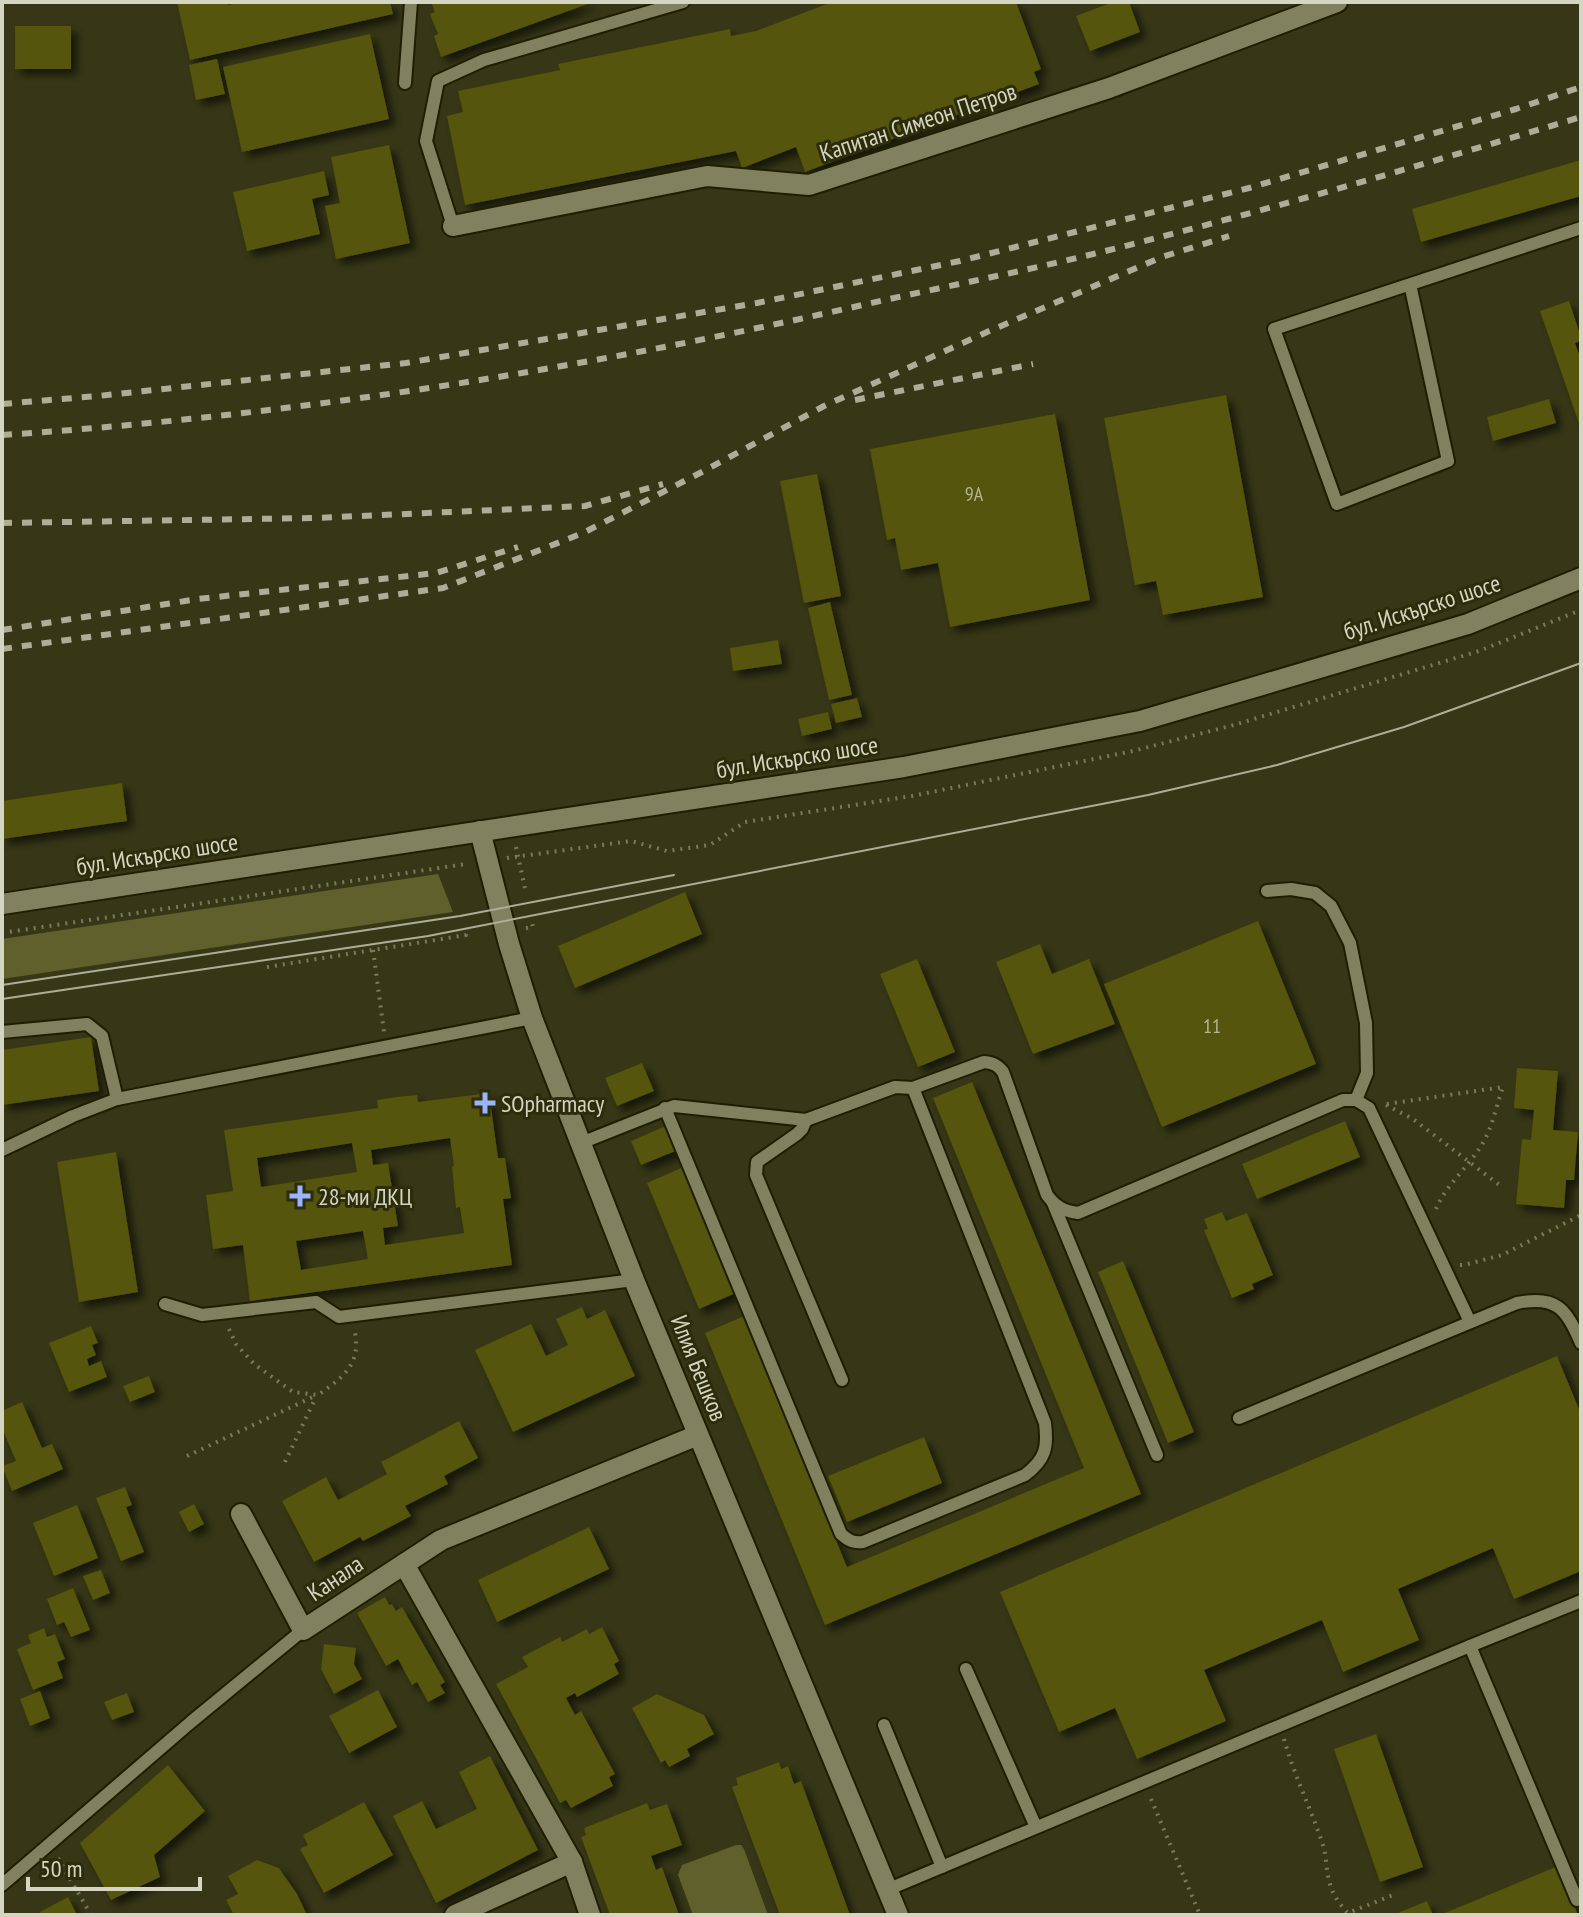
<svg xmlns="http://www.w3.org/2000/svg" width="1583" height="1917" font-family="'PT Sans Narrow',sans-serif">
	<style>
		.green { fill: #60602d }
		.building { fill: #555407; fill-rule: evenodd; filter: url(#shadow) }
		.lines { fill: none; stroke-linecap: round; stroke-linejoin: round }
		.lane-casing { stroke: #1f1e00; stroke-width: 16 }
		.street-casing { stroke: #1f1e00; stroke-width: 24 }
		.secondary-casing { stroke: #1f1e00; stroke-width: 24 }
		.path { stroke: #79795e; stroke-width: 4; stroke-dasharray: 2 6; stroke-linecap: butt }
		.lane { stroke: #81815f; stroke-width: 12 }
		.street { stroke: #81815f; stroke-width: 20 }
		.secondary { stroke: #81815f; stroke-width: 20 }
		.tram { stroke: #aeae98; stroke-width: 2 }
		.rail { stroke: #aeae98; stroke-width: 6; stroke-dasharray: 10 10; stroke-linecap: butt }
		.poi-dot { fill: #9bb5fd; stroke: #2d2d0c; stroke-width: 3 }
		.labels { text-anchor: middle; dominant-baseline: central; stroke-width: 6; stroke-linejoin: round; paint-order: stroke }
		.number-label { font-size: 20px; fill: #b4b593 }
		.street-label { font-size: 24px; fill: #d4d5c2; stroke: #2d2d0c }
		.poi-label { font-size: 24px; fill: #d4d5c2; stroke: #2d2d0c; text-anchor: start }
	</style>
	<defs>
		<filter id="shadow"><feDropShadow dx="6" dy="6" stdDeviation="4" flood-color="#0009"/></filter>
	</defs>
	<rect width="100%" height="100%" fill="#373717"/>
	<g class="green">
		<polygon points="438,874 453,912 2,979 2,939"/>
		<polygon points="736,1845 741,1845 744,1849 768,1915 693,1915 678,1875 682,1865"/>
	</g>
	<g class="building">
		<polygon points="177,2 227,2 228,5 242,2 390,2 393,14 190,60"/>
		<polygon points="431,2 593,2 441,57 434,36 438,34 430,14 435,12"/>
		<polygon points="832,2 1016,2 1041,69 1034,72 1039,84 805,172 796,147 742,168 736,151 465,205 447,116 463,112 458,91 560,70 558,64 730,29 731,36 756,31"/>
		<polygon points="1113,2 1129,2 1140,32 1090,51 1076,16"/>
		<rect x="15" y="26" width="56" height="43"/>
		<polygon points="370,34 389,119 242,152 223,67"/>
		<polygon points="217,59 225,94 196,100 189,65"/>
		<polygon points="389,145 410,243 336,259 325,206 340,203 331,157"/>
		<polygon points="1581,160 1581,196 1421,242 1412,209"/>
		<polygon points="324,171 329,195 312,199 320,234 247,251 233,192"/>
		<polygon points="1569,301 1581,337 1581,341 1575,343 1581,360 1581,429 1540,311"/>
		<polygon points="1226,395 1263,597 1163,615 1156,581 1135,585 1104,418"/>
		<polygon points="1549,399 1556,423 1493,441 1487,417"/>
		<polygon points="1055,414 1090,600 950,627 938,563 901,570 895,538 887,540 870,449"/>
		<polygon points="817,474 841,596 804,603 780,481"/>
		<polygon points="830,602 852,695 829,700 808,608"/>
		<polygon points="778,640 782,664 733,671 730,648"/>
		<polygon points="857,698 862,717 836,723 831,704"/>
		<polygon points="828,712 832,729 802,736 798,719"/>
		<polygon points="122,783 127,821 2,839 2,801"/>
		<polygon points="685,892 702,934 575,988 558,946"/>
		<polygon points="1258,921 1316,1064 1162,1127 1104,984"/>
		<polygon points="1040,944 1052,974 1089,959 1115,1024 1033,1054 996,962"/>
		<polygon points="917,959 955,1052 918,1067 880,974"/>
		<polygon points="91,1037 99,1091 2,1105 2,1050"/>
		<polygon points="642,1063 654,1091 617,1106 605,1078"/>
		<polygon points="1517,1068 1558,1071 1553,1130 1578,1132 1574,1180 1566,1180 1564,1208 1516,1204 1522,1139 1531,1140 1534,1110 1514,1108"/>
		<polygon points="972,1082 1141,1494 825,1625 705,1333 744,1316 847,1567 1084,1468 933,1098"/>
		<path d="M489,1093L498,1158H505L508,1179L511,1198L503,1199L512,1265L250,1301L243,1245L213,1249L206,1195L233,1191L224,1130L378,1108L377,1100L397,1097L417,1095L418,1102ZM450,1138L454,1166H452L456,1208L460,1207L464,1233L385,1245L383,1228L398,1226L388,1163L373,1165L371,1150ZM352,1143L357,1172L261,1187L257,1158ZM363,1231L368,1259L301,1270L296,1241Z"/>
		<polygon points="1345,1121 1360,1157 1257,1199 1242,1164"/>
		<polygon points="668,1125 678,1150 641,1165 631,1141"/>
		<polygon points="116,1152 138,1292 79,1302 57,1162"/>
		<polygon points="686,1166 738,1292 699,1309 647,1183"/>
		<polygon points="1222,1212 1226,1221 1247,1213 1273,1275 1252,1284 1254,1289 1232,1298 1204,1230 1208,1229 1204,1219"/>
		<polygon points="1123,1261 1194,1432 1168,1443 1098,1272"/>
		<polygon points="582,1307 587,1319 605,1310 635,1376 513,1432 475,1350 531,1324 546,1356 568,1345 556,1319"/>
		<polygon points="91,1326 98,1343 92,1345 96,1355 87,1359 89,1366 101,1361 107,1377 69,1392 49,1343"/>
		<polygon points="1557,1356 1581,1414 1581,1571 1514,1599 1493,1548 1398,1589 1419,1640 1343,1672 1322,1620 1204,1670 1226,1721 1137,1759 1115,1708 1059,1732 1000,1592"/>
		<polygon points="149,1376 155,1392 130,1402 123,1386"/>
		<polygon points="22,1402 42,1448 52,1444 63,1469 12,1491 2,1466 16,1461 2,1428 2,1411"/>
		<polygon points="459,1421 478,1458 444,1476 448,1484 405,1506 411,1516 363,1541 360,1537 314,1562 282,1501 326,1477 338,1500 387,1474 381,1462"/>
		<polygon points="924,1437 942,1483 847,1522 828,1476"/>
		<polygon points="125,1487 132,1505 126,1507 144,1552 121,1561 96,1498"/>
		<polygon points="194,1504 204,1524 189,1532 179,1512"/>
		<polygon points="77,1505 98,1558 54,1576 33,1523"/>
		<polygon points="589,1527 609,1569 497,1622 478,1580"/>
		<polygon points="101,1570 110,1593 93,1600 83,1576"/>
		<polygon points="73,1588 90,1630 71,1637 64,1622 57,1625 47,1599"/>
		<polygon points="385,1597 389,1605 392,1604 396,1611 402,1607 445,1682 440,1685 445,1693 428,1702 417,1682 412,1685 398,1659 386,1666 357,1613"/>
		<polygon points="602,1627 619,1661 614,1664 619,1674 577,1697 575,1693 566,1698 575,1715 581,1711 615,1774 609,1777 613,1786 571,1808 566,1800 560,1803 496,1684 528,1667 522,1657 560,1637 562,1642 587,1629 589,1634"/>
		<polygon points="44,1628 47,1637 55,1634 65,1659 57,1662 63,1678 33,1690 17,1649 31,1643 28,1635"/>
		<polygon points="324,1644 356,1648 354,1664 362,1679 334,1694 321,1669"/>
		<polygon points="378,1690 397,1727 349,1753 329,1716"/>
		<polygon points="40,1691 50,1718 30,1726 20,1699"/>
		<polygon points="127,1693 134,1712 112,1720 104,1702"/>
		<polygon points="657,1694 704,1715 714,1734 687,1749 690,1756 669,1767 665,1760 661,1763 632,1708"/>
		<polygon points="1376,1734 1423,1867 1380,1882 1334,1749"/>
		<polygon points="490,1756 538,1850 436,1903 393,1816 422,1801 436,1829 477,1809 459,1772"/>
		<polygon points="779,1762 781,1769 788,1766 794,1784 801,1781 850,1915 780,1915 732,1787 738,1785 736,1778"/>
		<polygon points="168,1765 205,1811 154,1855 160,1877 111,1900 80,1843"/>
		<polygon points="364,1802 393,1855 324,1893 300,1849 308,1845 303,1835"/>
		<polygon points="647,1803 650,1810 667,1804 682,1845 651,1856 656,1870 662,1867 679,1915 610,1915 581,1837 586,1835 584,1828"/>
		<polygon points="257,1860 279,1868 297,1894 307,1915 234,1915 226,1900 238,1894 228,1876"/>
		<polygon points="1558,1866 1577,1913 1571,1915 1440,1915"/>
		<polygon points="68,1897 77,1915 42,1915 40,1912"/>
		<polygon points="1427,1901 1433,1915 1393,1915"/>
	</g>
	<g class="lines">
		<defs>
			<g id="lane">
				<polyline points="405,83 411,2"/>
				<polyline points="453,226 426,141 438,81 484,60 683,2"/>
				<polyline points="1410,284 1448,461 1337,504 1274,329 1581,228"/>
				<polyline points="1267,891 1291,889 1315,893 1331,906 1350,943 1366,1023 1367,1073 1356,1100"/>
				<polyline points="2,1032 87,1024 102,1036 117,1099"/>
				<path d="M665,1108L841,1534C849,1541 853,1543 863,1542L1025,1475C1046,1459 1048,1447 1045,1423L913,1088"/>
				<polyline points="806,1120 802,1129 797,1134 757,1162 756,1175 842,1380"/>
				<path d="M581,1143L674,1106L806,1120L895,1087L913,1088L984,1062C993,1063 998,1065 1003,1072L1047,1195C1055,1206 1063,1211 1078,1213L1343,1100H1356L1369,1108L1470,1322"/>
				<polyline points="2,1150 73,1116 117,1099 532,1018"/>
				<polyline points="1053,1203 1157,1455"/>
				<polyline points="165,1304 202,1315 316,1302 339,1317 634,1280"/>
				<path d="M1239,1418L1517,1303C1557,1295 1566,1309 1581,1343"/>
				<polyline points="1470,1646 1577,1900"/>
				<polyline points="966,1669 1036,1827"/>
				<polyline points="884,1725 942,1867"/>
				<polyline points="2,1885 191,1722 303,1630"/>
				<polyline points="889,1889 1470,1646 1581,1601"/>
			</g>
			<g id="street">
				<polyline points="453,226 707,176 809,185 1109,88 1337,2"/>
				<polyline points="241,1514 303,1630 441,1540 698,1435"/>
				<polyline points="404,1564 572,1862 590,1915"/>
				<polyline points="455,1915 572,1862"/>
			</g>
			<g id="secondary">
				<polyline points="480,831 509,944 532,1018 634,1280 898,1915"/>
				<polyline points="2,904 904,767 1140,721 1468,624 1581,578"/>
			</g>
		</defs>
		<use href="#lane" class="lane-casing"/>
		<use href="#street" class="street-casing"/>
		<use href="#secondary" class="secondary-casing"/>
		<g class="path">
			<polyline points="516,847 526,893"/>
			<polyline points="507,858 631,841 667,851 710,845 745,822 912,796 1133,751 1234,725 1479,651 1581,610"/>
			<polyline points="526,928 533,927 532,923"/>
			<polyline points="2,933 466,864"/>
			<polyline points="373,950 384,1032"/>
			<polyline points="267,967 448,938 466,935 465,933"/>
			<path d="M1387,1104L1503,1087C1497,1103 1494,1121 1486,1137C1473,1164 1446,1183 1435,1211"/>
			<polyline points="1386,1105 1413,1119 1502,1187"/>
			<polyline points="1460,1265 1464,1265 1502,1255 1581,1215"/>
			<path d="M229,1329L236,1344L254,1364L293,1392L318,1395C342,1378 361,1365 355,1333"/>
			<polyline points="187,1456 315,1396"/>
			<polyline points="285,1462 316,1397"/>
			<path d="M1284,1739C1294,1775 1311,1809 1323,1845C1327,1858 1326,1874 1331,1887C1334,1897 1341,1906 1348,1913L1393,1895"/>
			<polyline points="1151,1799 1200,1915"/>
			<polyline points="58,1858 91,1915"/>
		</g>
		<use href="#lane" class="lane"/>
		<use href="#street" class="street"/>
		<use href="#secondary" class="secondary"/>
		<g class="tram">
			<polyline points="2,985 460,916 674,875"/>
			<polyline points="2,999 428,936 1148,795 1277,765 1404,727 1581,663"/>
		</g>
		<g class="rail">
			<polyline points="855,400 1033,364"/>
			<polyline points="2,404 98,396 406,363 757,303 960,261 1249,188 1516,109 1581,87"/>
			<path d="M2,435C294,416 582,369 867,304C938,288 1010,274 1081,257C1249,216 1415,167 1581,117"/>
			<polyline points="2,523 315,518 585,506 663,484"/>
			<polyline points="2,630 198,599 436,573 518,547"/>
			<polyline points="2,649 443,588 583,533 698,474 824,406 987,332 1162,257 1229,236"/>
		</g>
	</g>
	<g class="poi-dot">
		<path d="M481 1091h8v8h8v8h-8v8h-8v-8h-8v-8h8z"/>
		<path d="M296 1184h8v8h8v8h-8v8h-8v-8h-8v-8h8z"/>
	</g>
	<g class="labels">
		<g class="number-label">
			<text x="974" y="494">9A</text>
			<text x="1212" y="1026">11</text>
		</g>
		<g class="street-label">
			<text transform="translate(918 122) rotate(-18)">Капитан Симеон Петров</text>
			<text transform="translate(1422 607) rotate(-18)">бул. Искърско шосе</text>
			<text transform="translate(797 757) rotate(-9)">бул. Искърско шосе</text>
			<text transform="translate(157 854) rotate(-9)">бул. Искърско шосе</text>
			<text transform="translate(699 1368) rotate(68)">Илия Бешков</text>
			<text transform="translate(335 1578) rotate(-34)">Канала</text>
		</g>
		<g class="poi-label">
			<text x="501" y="1103">SOpharmacy</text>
			<text x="318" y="1196">28-ми ДКЦ</text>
		</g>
	</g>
	<rect width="1583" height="1917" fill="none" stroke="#d4d5c2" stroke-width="8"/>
	<path d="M28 1877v12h172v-12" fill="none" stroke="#d4d5c2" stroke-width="4"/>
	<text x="40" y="1877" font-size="24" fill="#d4d5c2" stroke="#2d2d0c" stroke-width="6" paint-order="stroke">50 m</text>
</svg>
